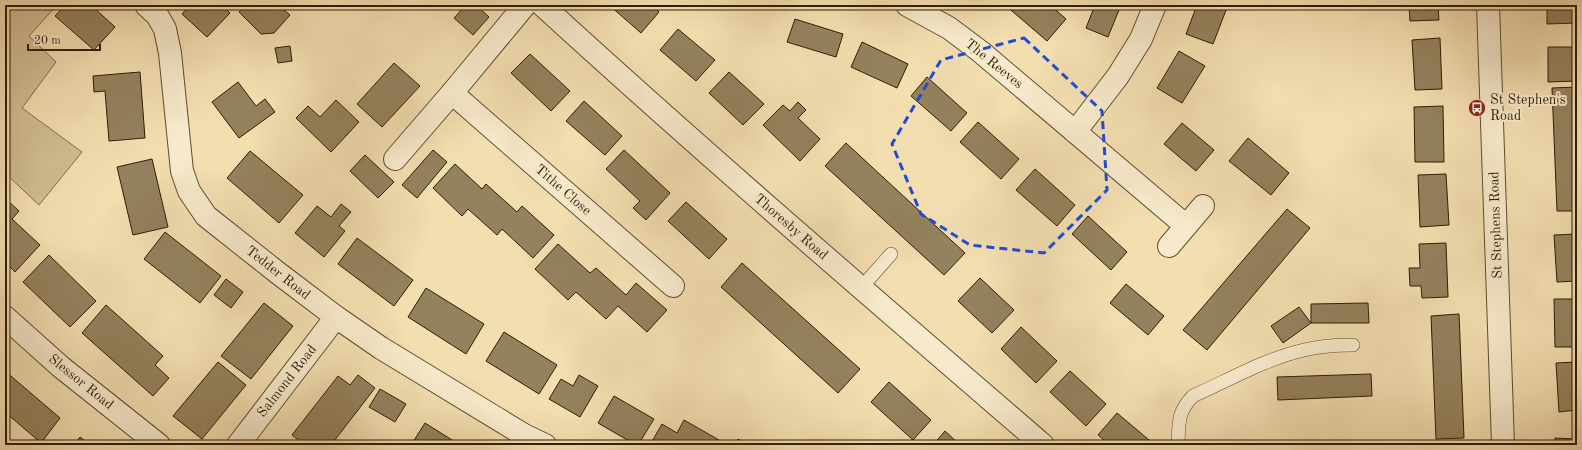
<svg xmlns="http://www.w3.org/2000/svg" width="1582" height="450" font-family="'Old Standard TT',serif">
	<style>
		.green { fill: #d2bd93; stroke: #806d4b }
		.building { fill: #94815d; stroke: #2e1d03 }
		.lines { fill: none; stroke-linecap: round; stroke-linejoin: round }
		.service-casing { stroke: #5f4d2e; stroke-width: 14 }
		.minor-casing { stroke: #5f4d2e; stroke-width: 24 }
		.service { stroke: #f7eacc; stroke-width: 13 }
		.minor { stroke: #f7eacc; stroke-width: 22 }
		.marked { fill: none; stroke: #1d4ed8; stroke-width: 3; stroke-dasharray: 8 5; stroke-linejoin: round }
		.labels { text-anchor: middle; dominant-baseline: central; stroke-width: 4; stroke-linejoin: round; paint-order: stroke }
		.street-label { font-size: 14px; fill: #2e1d03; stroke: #f7eacc }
		.poi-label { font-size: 14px; fill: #2e1d03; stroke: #f7eacc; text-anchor: start }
	</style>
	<rect width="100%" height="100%" fill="#f3deb0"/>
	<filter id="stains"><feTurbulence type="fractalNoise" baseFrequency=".005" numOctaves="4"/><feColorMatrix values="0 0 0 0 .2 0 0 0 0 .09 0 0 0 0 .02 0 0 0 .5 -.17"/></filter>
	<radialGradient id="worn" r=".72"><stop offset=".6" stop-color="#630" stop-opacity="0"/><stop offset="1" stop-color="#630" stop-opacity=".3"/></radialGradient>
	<polygon class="green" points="5,5 57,5 29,36 56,62 22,108 82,152 39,205 5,173"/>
	<g class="building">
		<polygon points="65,5 91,5 115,27 94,50 55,16"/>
		<polygon points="190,5 221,5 230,13 207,37 182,14"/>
		<polygon points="246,5 278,5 290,15 274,33 261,34 239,12"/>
		<polygon points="466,5 476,5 489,17 473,35 454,18"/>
		<polygon points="609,5 652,5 659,12 641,33"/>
		<polygon points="1005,5 1050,5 1066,19 1047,41"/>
		<polygon points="1095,5 1121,5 1108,37 1086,28"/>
		<polygon points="1197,5 1228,5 1213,44 1186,34"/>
		<polygon points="1409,5 1438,5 1439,20 1410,21"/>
		<polygon points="1547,5 1577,5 1577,23 1547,24"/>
		<polygon points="795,19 843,34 836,57 787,42"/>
		<polygon points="678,29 715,60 696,81 660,50"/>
		<polygon points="1440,38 1442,89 1415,90 1412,40"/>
		<polygon points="862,42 908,64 897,88 851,67"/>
		<polygon points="290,46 292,61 278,63 275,48"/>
		<polygon points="1548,47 1577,47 1577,81 1548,82"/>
		<polygon points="1179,51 1205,66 1182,103 1157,88"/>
		<polygon points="530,54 570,91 551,111 511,73"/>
		<polygon points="394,63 420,86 382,127 357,104"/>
		<polygon points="140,72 145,138 109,141 105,91 94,92 93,76"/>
		<polygon points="729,72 764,104 743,125 709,93"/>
		<polygon points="927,77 967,113 951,131 911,96"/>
		<polygon points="238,82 256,106 265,99 275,112 239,138 212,102"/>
		<polygon points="1577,87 1577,211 1557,211 1552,88"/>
		<polygon points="336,100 359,122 331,152 296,118 308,106 320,117"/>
		<polygon points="584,101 622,136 605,155 566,121"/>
		<polygon points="798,102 806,110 798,118 820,139 800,161 763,125 783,105 790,111"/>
		<polygon points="1443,106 1444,162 1415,162 1414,107"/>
		<polygon points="978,122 1019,159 1001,179 960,142"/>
		<polygon points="1182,123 1214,150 1196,171 1164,144"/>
		<polygon points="1248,138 1289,173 1271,195 1229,161"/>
		<polygon points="846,143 965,253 944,275 825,166"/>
		<polygon points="433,150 447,162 417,198 402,185"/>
		<polygon points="624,150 670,193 646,220 633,208 640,201 606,169"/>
		<polygon points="250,151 303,195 279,223 227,178"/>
		<polygon points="365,155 394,182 378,198 350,171"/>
		<polygon points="152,159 168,227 133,235 117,167"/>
		<polygon points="455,164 482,189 486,184 517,212 522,206 554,235 533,258 502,229 497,235 468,209 462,216 433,188"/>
		<polygon points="1035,169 1075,205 1057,226 1016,190"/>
		<polygon points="1446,174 1449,225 1420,227 1418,175"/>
		<polygon points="7,200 19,211 12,219 40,245 15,272 5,262 5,202"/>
		<polygon points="686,202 727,239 709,259 668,221"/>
		<polygon points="341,204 351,212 339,226 345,231 324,257 295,233 317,206 331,217"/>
		<polygon points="1287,209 1310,228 1207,350 1183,330"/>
		<polygon points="1088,216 1127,252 1111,270 1072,234"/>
		<polygon points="165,232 221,276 200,303 144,259"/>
		<polygon points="1577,234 1577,281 1557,282 1554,235"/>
		<polygon points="357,238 413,280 394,306 338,264"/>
		<polygon points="1446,243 1448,297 1422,298 1421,286 1410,286 1409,268 1420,268 1419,244"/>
		<polygon points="558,244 590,273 596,268 626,295 636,283 667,310 647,332 618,306 606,319 576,292 568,300 535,269"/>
		<polygon points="49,255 96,301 70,327 23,282"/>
		<polygon points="742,263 860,369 838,393 721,287"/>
		<polygon points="980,278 1014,310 992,333 958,301"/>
		<polygon points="226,279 243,292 231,308 214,295"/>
		<polygon points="1126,284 1164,316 1148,335 1110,303"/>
		<polygon points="426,288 484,324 466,354 408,317"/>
		<polygon points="1554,299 1577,299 1577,347 1555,347"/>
		<polygon points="264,303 293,326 251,379 221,356"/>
		<polygon points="1368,303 1369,323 1311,323 1311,304"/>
		<polygon points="106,305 163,356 155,365 169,378 153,396 82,333"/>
		<polygon points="1299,307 1311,323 1283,343 1271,326"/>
		<polygon points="1459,314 1464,438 1436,439 1431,316"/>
		<polygon points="1021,327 1057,361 1036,383 1001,349"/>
		<polygon points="504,332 557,365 539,394 486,361"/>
		<polygon points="218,362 246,385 202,439 173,416"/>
		<polygon points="1577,362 1577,410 1559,412 1556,363"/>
		<polygon points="5,371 60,418 41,443 5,412"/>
		<polygon points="1070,371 1106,404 1086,426 1050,392"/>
		<polygon points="1371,374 1372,396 1278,400 1277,377"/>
		<polygon points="358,375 375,388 331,445 305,445 292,435 338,376 350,385"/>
		<polygon points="579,375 598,386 580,417 549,399 561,379 573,386"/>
		<polygon points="889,382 931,420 913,440 871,402"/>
		<polygon points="380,389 406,404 395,422 369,407"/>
		<polygon points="614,396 654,419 638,445 636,445 598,423"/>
		<polygon points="1117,413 1155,445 1110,445 1098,435"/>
		<polygon points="684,420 719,440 716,445 650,445 662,424 677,433"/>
		<polygon points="425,423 460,445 411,445"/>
		<polygon points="945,431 960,445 933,445"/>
		<polygon points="80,437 90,445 74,445"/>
		<polygon points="1555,438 1577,439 1577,445 1555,445"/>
		<polygon points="738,439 747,445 734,445"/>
	</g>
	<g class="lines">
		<defs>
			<g id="service">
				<polyline points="861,288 891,254"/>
				<path d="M1178,445C1179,424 1177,412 1193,396C1229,380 1265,359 1304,350C1320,346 1337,345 1353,345"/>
			</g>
			<g id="minor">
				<polyline points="146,5 157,15 165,29 170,53 182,171 189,191 206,216 278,273 336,317 381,348 524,435 545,445"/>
				<path d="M542,5C706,155 875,300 1043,445"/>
				<polyline points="907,5 949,28 981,52 1185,225"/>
				<polyline points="1488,5 1503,445"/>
				<polyline points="452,93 673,286"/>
				<polyline points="1075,132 1118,76 1141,39 1155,5"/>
				<polyline points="395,159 452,93 525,5"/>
				<polyline points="1169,246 1203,206"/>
				<polyline points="5,317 61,367 159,445"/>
				<polyline points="238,445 336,317"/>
			</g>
		</defs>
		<use href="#service" class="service-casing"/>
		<use href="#minor" class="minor-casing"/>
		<use href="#service" class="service"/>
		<use href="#minor" class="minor"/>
	</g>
	<path class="marked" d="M1024,38L1102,111L1107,190L1044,253L970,245L921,214L892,144L941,60Z"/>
	<defs>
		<symbol id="bus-disc" viewBox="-11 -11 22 22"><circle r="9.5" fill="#8f2418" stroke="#f7eacc"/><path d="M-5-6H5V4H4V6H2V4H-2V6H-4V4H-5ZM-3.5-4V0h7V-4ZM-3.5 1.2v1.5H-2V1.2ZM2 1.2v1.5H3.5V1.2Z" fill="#fff"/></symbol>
	</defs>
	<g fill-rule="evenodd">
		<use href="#bus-disc" x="1467" y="98" width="20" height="20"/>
	</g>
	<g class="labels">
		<g class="street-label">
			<text transform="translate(994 64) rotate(39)">The Reeves</text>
			<text transform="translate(563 190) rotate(41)">Tithe Close</text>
			<text transform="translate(1496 225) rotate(-92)">St Stephens Road</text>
			<text transform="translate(791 227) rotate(41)">Thoresby Road</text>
			<text transform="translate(278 273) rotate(38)">Tedder Road</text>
			<text transform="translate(287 381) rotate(-52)">Salmond Road</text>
			<text transform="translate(81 382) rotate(39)">Slessor Road</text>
		</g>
		<g class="poi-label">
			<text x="1490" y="100">St Stephen's<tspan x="1490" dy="16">Road</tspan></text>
		</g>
	</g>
	<rect width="1582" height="450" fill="none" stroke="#f3deb0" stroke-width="20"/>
	<rect x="6" y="6" width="1570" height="438" fill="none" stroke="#2e1d03" stroke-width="2"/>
	<rect x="10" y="10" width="1562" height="430" fill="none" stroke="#2e1d03"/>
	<path d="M28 44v6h72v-6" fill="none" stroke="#2e1d03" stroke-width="2"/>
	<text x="34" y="44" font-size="12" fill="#2e1d03" stroke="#f7eacc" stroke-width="3" paint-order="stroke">20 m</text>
	<rect width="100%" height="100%" filter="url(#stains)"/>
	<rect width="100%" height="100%" fill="url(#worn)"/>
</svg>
